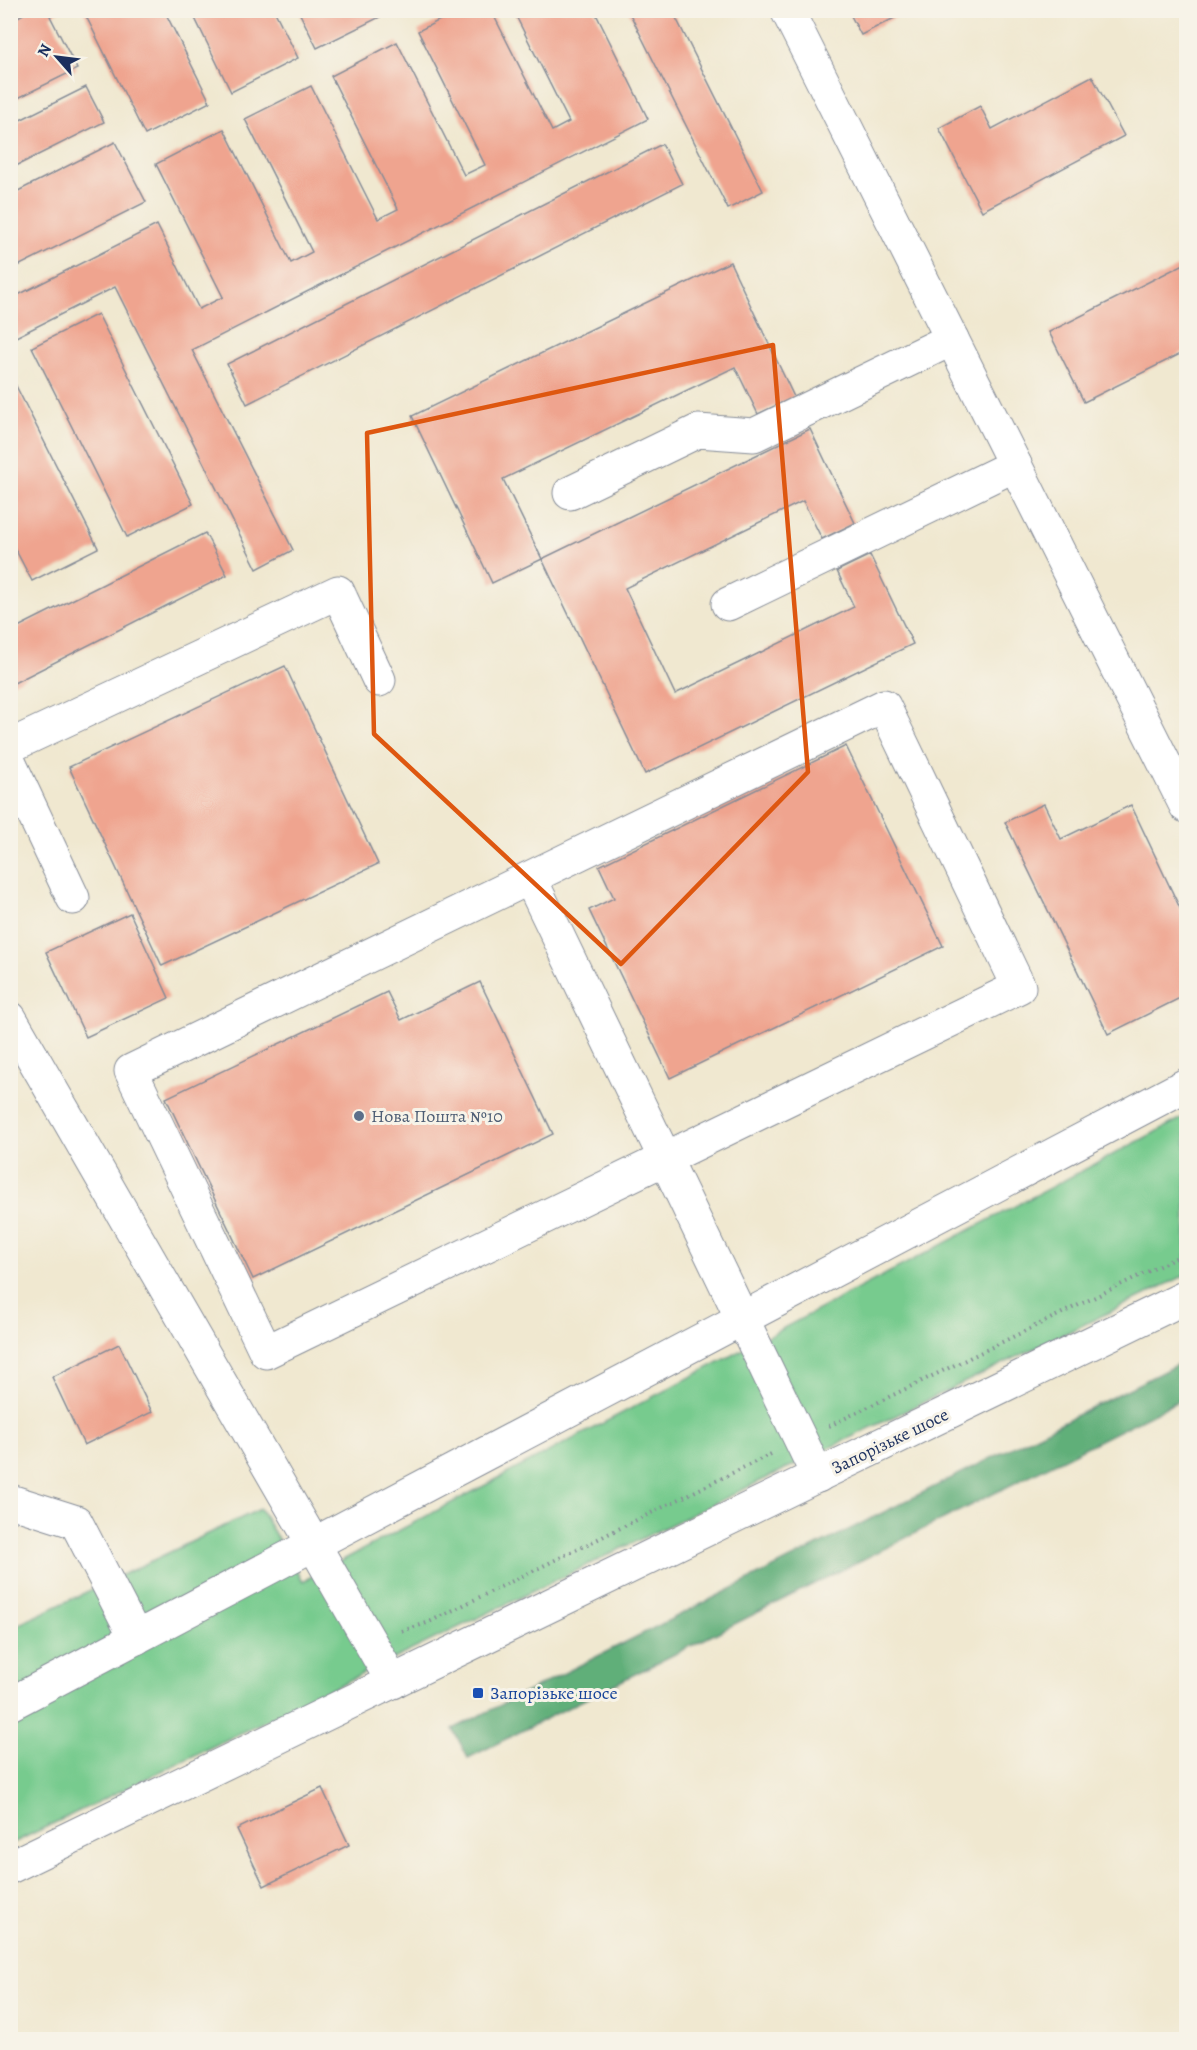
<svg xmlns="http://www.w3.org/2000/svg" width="1197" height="2050" font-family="Alegreya,serif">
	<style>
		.green { fill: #77cb8e; stroke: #497d76; stroke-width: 1.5 }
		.forest { fill: #61af79; stroke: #3e6f6c; stroke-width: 1.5 }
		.building { fill: #efa48f }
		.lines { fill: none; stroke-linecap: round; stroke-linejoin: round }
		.minor-casing { stroke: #868c97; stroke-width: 35 }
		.major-casing { stroke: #868c97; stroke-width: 35 }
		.path { stroke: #868c97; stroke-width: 4; stroke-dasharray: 1.5 4.5; stroke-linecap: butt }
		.minor { stroke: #fff; stroke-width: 33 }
		.major { stroke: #fff; stroke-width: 33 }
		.marked { fill: none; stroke: #de5710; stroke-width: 4.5; stroke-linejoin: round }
		.service-dot { fill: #5c6f8a; stroke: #f7f3e8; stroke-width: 2 }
		.transit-dot { fill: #1a4fb4; stroke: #f7f3e8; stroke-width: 2 }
		.labels { text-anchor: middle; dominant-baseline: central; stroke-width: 6; stroke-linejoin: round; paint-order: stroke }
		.service-label { font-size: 18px; fill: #4e5e75; stroke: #f7f3e8; text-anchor: start }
		.street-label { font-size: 18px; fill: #1b2f5e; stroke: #f7f3e8 }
		.transit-label { font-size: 18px; fill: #164399; stroke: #f7f3e8; text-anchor: start }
	</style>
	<rect width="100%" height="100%" fill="#f7f3e8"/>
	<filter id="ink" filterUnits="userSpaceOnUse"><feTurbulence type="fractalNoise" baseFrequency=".0167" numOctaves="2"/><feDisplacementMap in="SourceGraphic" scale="12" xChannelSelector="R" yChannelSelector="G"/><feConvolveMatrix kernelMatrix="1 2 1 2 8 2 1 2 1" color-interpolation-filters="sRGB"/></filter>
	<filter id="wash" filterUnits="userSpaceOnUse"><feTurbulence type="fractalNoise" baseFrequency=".008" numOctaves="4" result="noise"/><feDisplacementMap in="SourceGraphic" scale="24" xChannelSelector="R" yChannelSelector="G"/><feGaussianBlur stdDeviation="1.35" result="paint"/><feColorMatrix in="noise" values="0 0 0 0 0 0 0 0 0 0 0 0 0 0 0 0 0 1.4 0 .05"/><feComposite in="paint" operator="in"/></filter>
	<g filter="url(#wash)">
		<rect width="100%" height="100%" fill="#f0e8d0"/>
		<polygon class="green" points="1186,1116 1186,1275 11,1844 11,1628 260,1509 303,1581"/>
		<polygon class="forest" points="1186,1360 1186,1397 468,1758 453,1729"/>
		<g id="blocks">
			<g class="building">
				<polygon points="31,10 61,10 50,16 77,69 10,102 10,21"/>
				<polygon points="83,10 164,10 210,102 145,135"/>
				<polygon points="191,10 274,10 298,58 231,92"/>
				<polygon points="298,10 382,10 384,15 317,48"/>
				<polygon points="460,10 491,10 552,131 569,122 513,10 594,10 648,119 192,350 293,550 257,569 115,287 10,340 10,299 157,225 199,309 223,297 156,164 224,129 291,263 312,252 245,119 311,86 378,219 398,209 331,76 397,42 464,175 485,165 418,31"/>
				<polygon points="628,10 672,10 763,191 728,209"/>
				<polygon points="848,10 910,10 861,35"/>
				<polygon points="1092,76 1124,136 982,211 939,128 980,106 992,129"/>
				<polygon points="86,87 104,122 10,169 10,125"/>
				<polygon points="115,142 146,202 10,270 10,195"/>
				<polygon points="662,144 682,184 247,404 227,364"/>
				<polygon points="730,262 794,397 758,414 735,367 503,479 542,559 810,429 855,523 822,539 803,501 625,588 675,694 854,607 837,571 870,555 913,644 645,774 542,559 492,583 412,416"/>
				<polygon points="1186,263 1186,351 1084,402 1049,332"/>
				<polygon points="98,314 193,504 127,537 32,347"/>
				<polygon points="10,374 98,548 32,581 10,539"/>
				<polygon points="205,533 227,575 10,685 10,631"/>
				<polygon points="285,666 378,864 162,966 69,767"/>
				<polygon points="846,746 943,946 670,1078 589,910 614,898 599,866"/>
				<polygon points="1044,804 1061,839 1131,805 1186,921 1186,995 1108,1034 1005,822"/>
				<polygon points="130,913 169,998 86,1037 46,952"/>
				<polygon points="480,982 553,1134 253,1279 166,1098 387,992 401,1020"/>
				<polygon points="119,1344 152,1412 84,1445 52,1377"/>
				<polygon points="322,1788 349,1845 264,1886 237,1829"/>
			</g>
		</g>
	</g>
	<g filter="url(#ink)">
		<use href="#blocks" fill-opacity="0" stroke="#868c97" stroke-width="1.5"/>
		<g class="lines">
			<defs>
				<g id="minor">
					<polyline points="787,10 1186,806"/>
					<polyline points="570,493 698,431 754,435 952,339"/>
					<polyline points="728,604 1015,465"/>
					<polygon points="884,706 1019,987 266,1352 131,1071"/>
					<polyline points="10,746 338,592 379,680"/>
					<polyline points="10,764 73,898"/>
					<polyline points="530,878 818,1476"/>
					<polyline points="10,1018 393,1682"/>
					<polyline points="10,1501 76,1522 136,1638"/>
					<polyline points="10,1704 1186,1085"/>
				</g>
				<polyline id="major" points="10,1867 1186,1297"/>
			</defs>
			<use href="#minor" class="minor-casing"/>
			<use href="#major" class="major-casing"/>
			<g class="path">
				<polyline points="829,1426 1186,1253"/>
				<polyline points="402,1631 427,1623 771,1454"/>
			</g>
			<use href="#minor" class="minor"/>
			<use href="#major" class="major"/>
		</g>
	</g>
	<path class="marked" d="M773,345L808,772L621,964L374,734L367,433Z"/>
	<circle class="service-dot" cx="359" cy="1116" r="6"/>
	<rect class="transit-dot" x="472" y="1687" width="12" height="12" rx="3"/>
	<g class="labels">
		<g class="service-label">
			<text x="371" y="1116">Нова Пошта №10</text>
		</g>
		<g class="street-label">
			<text transform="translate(890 1441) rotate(-26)">Запорізьке шосе</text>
		</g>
		<g class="transit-label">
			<text x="490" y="1693">Запорізьке шосе</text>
		</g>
	</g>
	<rect width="1197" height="2050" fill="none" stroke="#f7f3e8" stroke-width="36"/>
	<g transform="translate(57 57) rotate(298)" stroke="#f7f3e8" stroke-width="4.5" paint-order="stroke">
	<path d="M0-4.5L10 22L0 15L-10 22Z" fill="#1b2f5e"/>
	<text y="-9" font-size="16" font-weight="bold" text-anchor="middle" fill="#1b2f5e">N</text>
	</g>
</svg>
